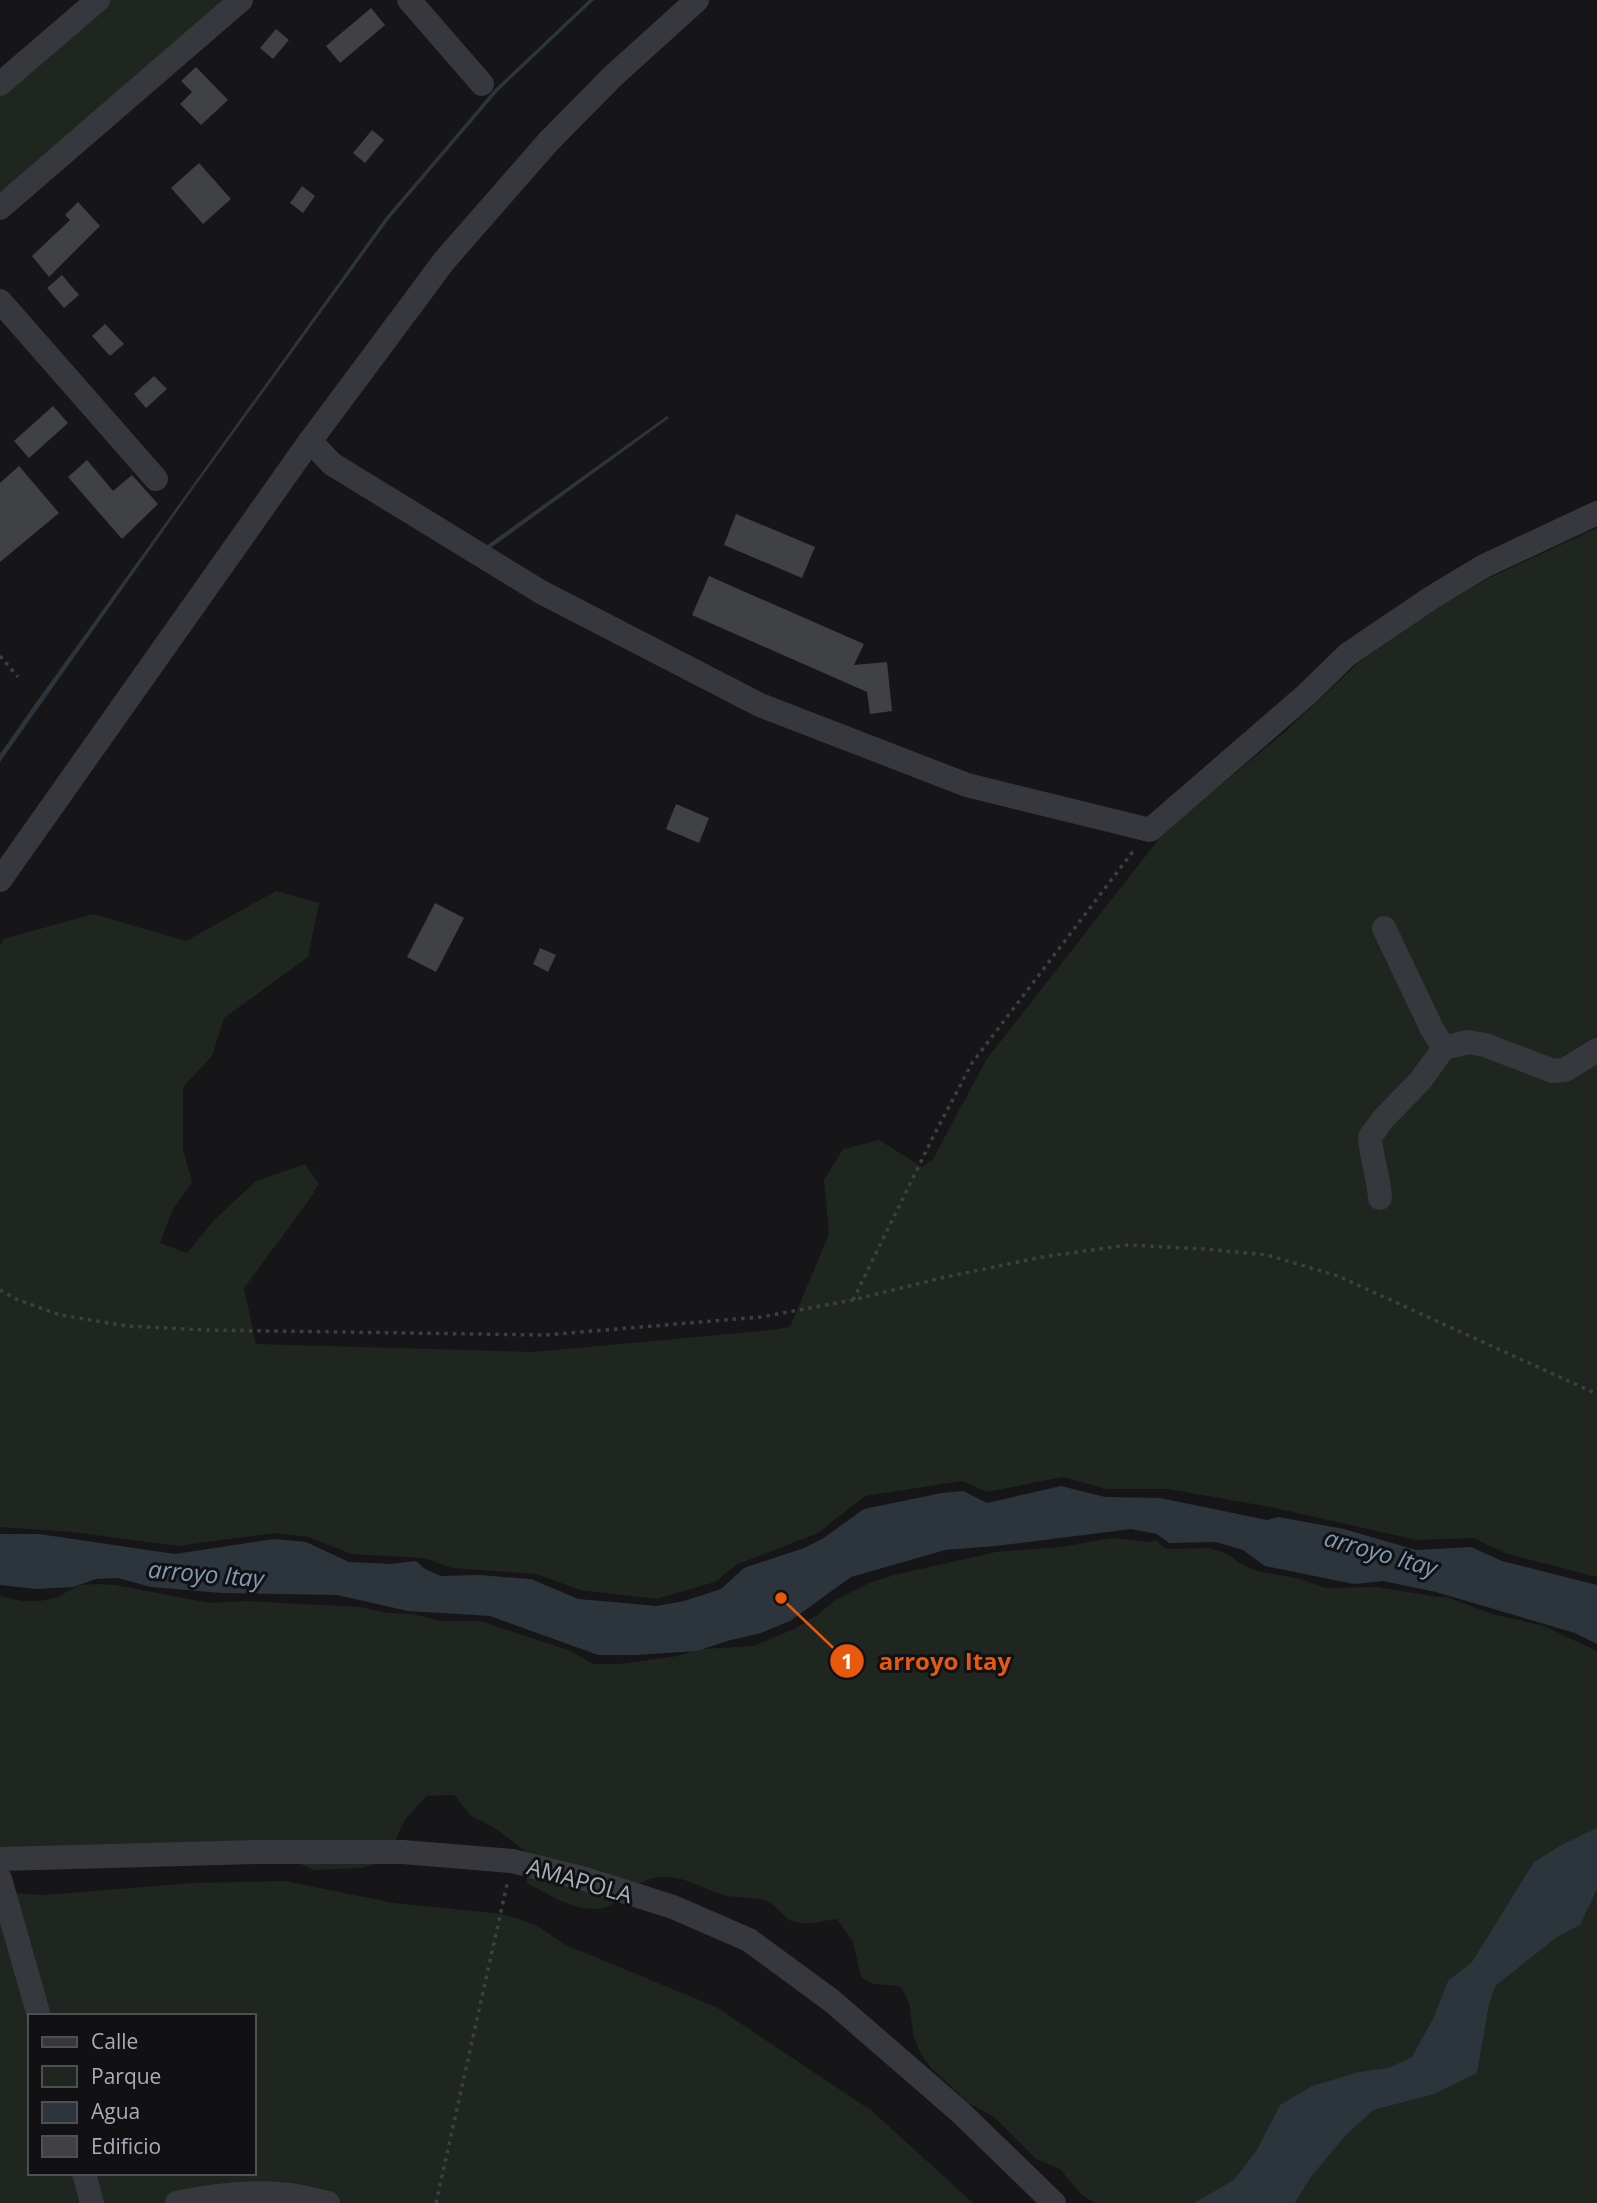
<svg xmlns="http://www.w3.org/2000/svg" width="1597" height="2203" font-family="'Open Sans',sans-serif">
	<style>
		.green { fill: #1e261f; fill-rule: evenodd }
		.water { fill: #2c353c }
		.building { fill: #404145 }
		.lines { fill: none; stroke-linecap: round; stroke-linejoin: round }
		.path { stroke: #3d3f44; stroke-width: 3.5; stroke-dasharray: 3.5 5; stroke-linecap: butt }
		.minor { stroke: #37383d; stroke-width: 24 }
		.labels { text-anchor: middle; dominant-baseline: central; stroke-width: 6; stroke-linejoin: round; paint-order: stroke }
		.street-label { font-size: 23px; fill: #a8adb8; stroke: #111113 }
		.water-label { font-size: 24px; font-style: italic; fill: #7f9bb3; stroke: #111113 }
		.leader { fill: none; stroke: #e8590c; stroke-width: 2.5 }
		.callout-dot { fill: #e8590c; stroke: #111113; stroke-width: 2.5 }
		.mark-label { font-size: 21px; text-anchor: middle; font-weight: bold; fill: #fff }
		.callout-label { font-size: 24px; text-anchor: middle; font-weight: bold; fill: #e8590c; stroke: #111113; stroke-width: 6; stroke-linejoin: round; paint-order: stroke }
	</style>
	<rect width="100%" height="100%" fill="#161618"/>
	<g class="green">
		<polygon points="111,0 227,0 0,196 0,96"/>
		<polygon points="1597,528 1597,1577 1508,1554 1473,1538 1416,1540 1280,1509 1169,1489 1107,1489 1063,1477 987,1492 962,1481 865,1496 818,1533 736,1565 715,1582 656,1599 580,1590 536,1574 452,1568 424,1558 351,1554 309,1537 275,1533 178,1546 72,1532 0,1527 0,946 4,939 93,914 186,941 276,891 319,903 308,957 224,1018 212,1056 183,1087 183,1149 192,1182 172,1211 160,1243 187,1253 214,1220 256,1181 305,1164 319,1184 307,1203 244,1288 256,1344 533,1352 771,1330 790,1327 829,1234 824,1180 843,1149 879,1140 922,1167 933,1159 986,1060 1165,831 1286,731 1359,662 1439,607 1491,577"/>
		<path d="M1113,1538L1148,1542L1156,1540L1166,1549L1210,1548L1227,1554L1241,1564L1257,1571L1301,1579L1325,1588L1377,1587L1438,1597H1447L1492,1614L1544,1626L1597,1651V2203H1095L1082,2195L1060,2169L1036,2159L993,2116L970,2104L931,2068L921,2054L914,2038L909,2003L901,1987C886,1983 874,1988 861,1977L853,1942L837,1919C822,1920 811,1926 795,1922C782,1919 779,1906 766,1901C753,1896 737,1899 724,1895C704,1890 689,1878 668,1877C631,1875 623,1907 597,1909C572,1910 548,1894 527,1883L526,1857L523,1849L495,1828L471,1816L454,1795L427,1796L405,1819L391,1851L379,1863L362,1868L313,1870L266,1847L0,1859V1596L22,1601H39L55,1598L80,1585L97,1584L115,1585L210,1603L246,1601L361,1607L388,1613L414,1614L440,1621H480L571,1651L593,1664H619L677,1656L703,1649L753,1646L794,1629L817,1615L837,1599L869,1583L894,1575L996,1552L1060,1547Z"/>
		<path d="M285,1881L394,1903L503,1914L536,1925L566,1945L716,2007L872,2111L973,2203H0V1892L44,1895L193,1883ZM30,2016H254V2173H30Z"/>
	</g>
	<g class="water">
		<polygon points="589,0 594,0 498,91 389,219 193,489 0,762 0,754 35,704 386,217 495,89"/>
		<polygon points="667,416 669,418 488,550 486,546"/>
		<polygon points="1061,1486 1105,1497 1160,1498 1267,1520 1278,1517 1344,1529 1416,1550 1471,1547 1502,1561 1597,1585 1597,1644 1575,1633 1436,1592 1383,1581 1354,1584 1265,1566 1243,1550 1216,1542 1169,1543 1157,1534 1131,1529 995,1546 945,1550 851,1577 790,1621 761,1633 727,1641 697,1651 635,1655 598,1655 490,1616 408,1611 337,1595 222,1593 151,1587 118,1578 96,1579 73,1587 36,1589 0,1585 0,1534 39,1534 175,1554 274,1539 306,1542 349,1562 391,1564 416,1561 425,1569 441,1576 479,1575 531,1579 578,1599 657,1606 684,1601 721,1589 744,1568 804,1548 822,1539 864,1509 942,1493 963,1491 987,1503"/>
		<polygon points="1597,1828 1597,1889 1580,1925 1557,1937 1495,1986 1489,2004 1477,2073 1434,2094 1373,2110 1345,2136 1310,2178 1295,2203 1194,2203 1234,2180 1257,2150 1280,2105 1312,2086 1359,2072 1388,2068 1412,2057 1433,2019 1448,1981 1472,1962 1534,1862 1563,1844"/>
	</g>
	<g class="building">
		<polygon points="371,8 385,25 340,63 326,46"/>
		<polygon points="276,29 289,40 273,59 260,48"/>
		<polygon points="196,67 228,100 201,125 180,104 192,92 181,81"/>
		<polygon points="372,130 384,140 365,163 353,153"/>
		<polygon points="199,163 231,199 203,224 171,188"/>
		<polygon points="302,186 315,196 303,213 290,203"/>
		<polygon points="78,202 100,226 49,277 32,256 70,220 65,215"/>
		<polygon points="62,275 79,295 64,308 47,288"/>
		<polygon points="105,324 124,344 110,356 92,336"/>
		<polygon points="154,376 167,389 146,408 134,394"/>
		<polygon points="53,406 68,423 29,458 14,441"/>
		<polygon points="87,460 113,491 132,475 158,504 122,539 68,477"/>
		<polygon points="19,466 59,513 0,562 0,483"/>
		<polygon points="736,514 815,547 802,578 724,545"/>
		<polygon points="709,576 864,644 854,665 887,662 892,711 870,714 867,692 692,615"/>
		<polygon points="676,804 709,818 699,843 666,829"/>
		<polygon points="435,903 464,918 436,972 407,957"/>
		<polygon points="540,948 556,955 548,972 533,964"/>
	</g>
	<g class="lines">
		<g class="path">
			<polyline points="0,656 18,677"/>
			<polyline points="0,1290 16,1299 60,1315 127,1326 206,1330 545,1335 761,1317 853,1300 941,1278 1042,1257 1128,1245 1204,1249 1267,1255 1338,1276 1597,1394"/>
			<polyline points="853,1300 934,1135 972,1063 1134,850"/>
			<polyline points="436,2203 508,1880"/>
		</g>
		<g class="minor">
			<polyline points="409,0 482,84"/>
			<polyline points="0,84 98,0"/>
			<polyline points="0,208 241,0"/>
			<polyline points="0,301 156,479"/>
			<polyline points="310,441 332,464 541,592 760,705 967,785 1150,830 1306,695 1347,655 1431,598 1484,566 1597,513"/>
			<polyline points="0,880 305,448 444,261 548,142 612,77 697,0"/>
			<polyline points="1384,928 1432,1029 1444,1048"/>
			<path d="M1380,1198C1379,1177 1371,1158 1370,1137L1383,1119L1420,1081L1444,1048L1468,1042L1485,1045L1553,1071L1565,1070L1597,1050"/>
			<polyline points="0,1859 259,1852 403,1852 512,1861 585,1879 673,1907 749,1940 832,2001 959,2111 1054,2203"/>
			<polyline points="0,1879 39,2016"/>
			<polyline points="84,2173 92,2203"/>
			<path d="M177,2203C213,2195 254,2191 291,2195C303,2197 316,2200 328,2203"/>
		</g>
	</g>
	<g class="labels">
		<g class="street-label">
			<text transform="translate(580 1880) rotate(16)">AMAPOLA</text>
		</g>
		<g class="water-label">
			<text transform="translate(1381 1552) rotate(16)">arroyo Itay</text>
			<text transform="translate(206 1573) rotate(5)">arroyo Itay</text>
		</g>
	</g>
	<path class="leader" d="M781 1598L847 1661"/>
	<g class="callout-dot">
		<circle cx="781" cy="1598" r="7"/>
		<circle cx="847" cy="1661" r="18"/>
	</g>
	<g class="mark-label">
		<text x="847" y="1669">1</text>
	</g>
	<g class="callout-label">
		<text x="945" y="1670">arroyo Itay</text>
	</g>
	<rect x="28" y="2014" width="228" height="161" fill="#111113" stroke="#4d4f55" stroke-width="2"/>
	<rect x="42" y="2037" width="35" height="10" fill="#37383d" stroke="#4d4f55" stroke-width="2"/>
	<text x="91" y="2049" font-size="21" fill="#a8adb8">Calle</text>
	<rect x="42" y="2066" width="35" height="21" fill="#1e261f" stroke="#4d4f55" stroke-width="2"/>
	<text x="91" y="2084" font-size="21" fill="#a8adb8">Parque</text>
	<rect x="42" y="2102" width="35" height="21" fill="#2c353c" stroke="#4d4f55" stroke-width="2"/>
	<text x="91" y="2119" font-size="21" fill="#a8adb8">Agua</text>
	<rect x="42" y="2136" width="35" height="21" fill="#404145" stroke="#4d4f55" stroke-width="2"/>
	<text x="91" y="2154" font-size="21" fill="#a8adb8">Edificio</text>
</svg>
